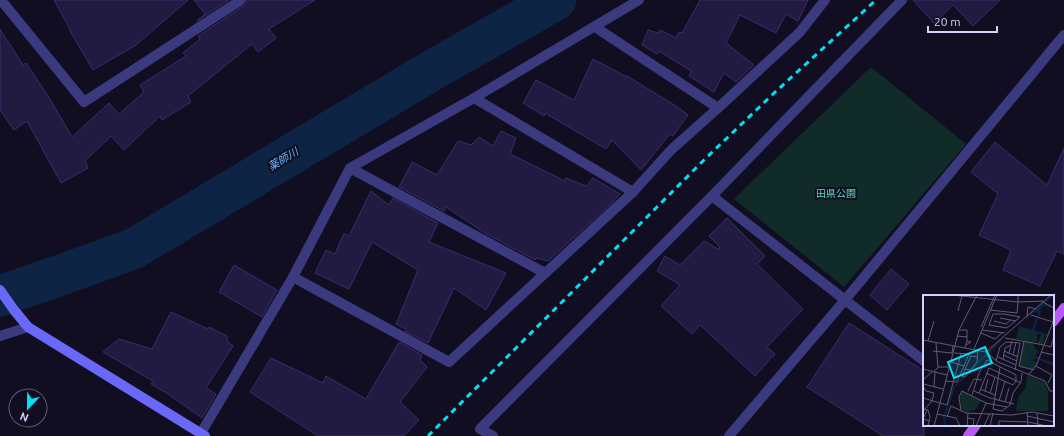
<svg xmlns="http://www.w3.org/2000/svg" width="1064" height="436" font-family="Ubuntu,'Noto Sans JP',sans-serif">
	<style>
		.green { fill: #112b29 }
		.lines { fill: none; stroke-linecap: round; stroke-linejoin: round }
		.river { stroke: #0d2445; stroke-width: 41 }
		.building { fill: #211a41; stroke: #382d6d }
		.street { stroke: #3b3a7f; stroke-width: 10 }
		.secondary { stroke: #6968fb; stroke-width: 10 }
		.primary { stroke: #bc58fb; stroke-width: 10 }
		.rail { stroke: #06def3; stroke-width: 3; stroke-dasharray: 6 5; stroke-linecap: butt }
		.labels { text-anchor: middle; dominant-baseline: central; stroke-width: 4; stroke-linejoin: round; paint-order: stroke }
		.park-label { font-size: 10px; fill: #5ddcba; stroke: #110e21 }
		.water-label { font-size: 11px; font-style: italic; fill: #5fb5fb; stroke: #110e21 }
		.inset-river { fill: none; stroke: #0d2445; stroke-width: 2 }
		.inset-road { fill: none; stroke: #5f5b79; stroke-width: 1 }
		.view { fill: #06def3; fill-opacity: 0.15; stroke: #06def3; stroke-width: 2 }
		.inset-edge { fill: none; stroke: #d3cffe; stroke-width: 2 }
	</style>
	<rect width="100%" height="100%" fill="#110e21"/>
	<polygon class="green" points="871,67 966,144 844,287 734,199"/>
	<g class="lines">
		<polyline class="river" points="0,296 55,277 133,249 436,68 556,0"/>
	</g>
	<g class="building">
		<polygon points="54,0 188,0 136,45 93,70 70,31 71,31"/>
		<polygon points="194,0 229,0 197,21 205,14"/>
		<polygon points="247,0 315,0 269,29 276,38 258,52 252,44 188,96 191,102 162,120 160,116 124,150 111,136 85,161 88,168 61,183 27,121 14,130 0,110 0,29 23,65 26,63 50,99 72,137 109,103 119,114 144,92 140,85 186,56 183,53 200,39 198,36 245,5 247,3"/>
		<polygon points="700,0 808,0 798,21 786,14 776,33 740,15 726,43 754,65 736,82 724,73 714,92 689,76 691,71 659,51 657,54 642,45 648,30 658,33 660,30 676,38 679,32 682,33"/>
		<polygon points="913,0 1000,0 973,26 953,5 934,23"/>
		<polygon points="593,59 627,77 627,76 676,106 688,115 673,136 670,134 641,170 612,140 606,149 545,113 544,116 523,103 536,80 574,100"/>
		<polygon points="501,131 516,138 510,154 565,181 566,178 586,186 593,178 620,194 610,205 548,261 537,258 535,260 485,233 446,207 444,211 399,187 412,162 437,175 458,141 471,145 479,137 493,146"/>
		<polygon points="995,142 1047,185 1064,148 1064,254 1057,251 1040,286 1003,270 1011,250 979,235 998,194 971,172"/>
		<polygon points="371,191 389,205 393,198 438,223 429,242 506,273 486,310 454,288 428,343 405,331 406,329 396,324 418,270 372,242 349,289 315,273 326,250 335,254 344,233 349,236"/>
		<polygon points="727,218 765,256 757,264 803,309 767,347 775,354 755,376 700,325 692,334 661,306 680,285 657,271 665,256 680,265 704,241 718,249 720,247 709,236"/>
		<polygon points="234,265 277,290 262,317 219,292"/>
		<polygon points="891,269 909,284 887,310 870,295"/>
		<polygon points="171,312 208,329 209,327 227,336 228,342 233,346 206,388 216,394 202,418 168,394 151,384 153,381 103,352 119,339 152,349"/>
		<polygon points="849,323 924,371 924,436 883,436 807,387"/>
		<polygon points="399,342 422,355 420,360 427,367 400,402 419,420 404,436 318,436 250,392 271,358 323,383 326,376 366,399"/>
	</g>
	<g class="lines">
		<g class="street">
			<polyline points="1,0 84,102 241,0"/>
			<polyline points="595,27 718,108 800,32 825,0"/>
			<polyline points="474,98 633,192"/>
			<polyline points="350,168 545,273"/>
			<polyline points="712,196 845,300 924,361"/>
			<polyline points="293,277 449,362 633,192 671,150 718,108"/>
			<polyline points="0,336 28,327"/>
			<polyline points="201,433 293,277 350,168 474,98 639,0"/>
			<polyline points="493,436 480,429 712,196 902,0"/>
			<polyline points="729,436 845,300 1064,35"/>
		</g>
		<polyline class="secondary" points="0,290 14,310 28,327 205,436"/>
		<g class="primary">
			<polyline points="1053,322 1064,308"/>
			<polyline points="968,436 976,425"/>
		</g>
		<polyline class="rail" points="428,436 705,159 772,95 876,0"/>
	</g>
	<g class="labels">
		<g class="park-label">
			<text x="836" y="193">田県公園</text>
		</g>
		<g class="water-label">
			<text transform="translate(283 159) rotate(-31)">薬師川</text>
		</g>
	</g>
	<g transform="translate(923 295)">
		<rect width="131" height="131" fill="#110e21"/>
		<path d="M96,31L109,36L106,47L109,36L121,39V48L118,50L113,49L115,48L118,39L114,38V47H109L115,57L111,62H116L109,65L114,67L111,75L96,71L101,45L84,43H93L95,38L91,37H95ZM104,80L122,87L125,96V116H93L95,102L103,93ZM39,96L58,106L52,115L43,117L39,115L37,103Z" fill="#112b29"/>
		<path class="inset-river" d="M115,21L117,17L114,16L121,9L128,12M103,23L130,0M97,32L124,40M109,35L105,59L131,70M110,35L114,23M105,72L108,60M22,131L21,122L31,92L79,44"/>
		<path class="inset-road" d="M29,0L95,7V0M120,7L131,13L130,27M67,15L94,18L95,7L120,6M35,16L39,1M70,19H81L97,22L84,33L66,30ZM108,20L130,27M104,21L105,12L113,14M77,23L93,26M71,26L83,29L88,25M58,32L72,0M36,35H44V42M59,35L82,38M58,38L72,44L79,38M34,41L44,42V46M82,43L121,50M0,45L63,57L75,67L122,86L127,96H131M5,46L11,26M101,46L96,71L111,75M13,48L15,73M121,50L128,52L131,41M42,53L44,46L48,47L43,50M51,54L74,0M10,56L29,58L30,51M81,56L95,62M63,57L128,0M118,57L131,60M86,58L89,46M80,60L94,66M90,60L93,47M75,62L93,70M80,64L82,53L88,50M73,66L77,52L83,47L97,48L92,75M28,67L41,71M113,71L129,80L125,88M77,72L70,114L79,116L87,110L90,98L98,87L99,78M0,74L24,80M42,74L48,61L54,62M47,75L42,74L39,82H42L54,67L55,55M10,77L16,72H27M105,80L113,71L130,27M0,85L10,76M23,86L34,87L46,59L31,58M0,89L20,94M0,91L3,96L11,98L9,106L0,116M11,92L12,77M57,94L72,100M45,96L51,84L59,85M51,96L67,103L91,109M62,96L65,84M56,98L66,73L98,88M67,98L72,82M49,100L56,78L64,65L93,80V86L90,90L63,78M0,103L24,110L38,59M76,106L82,86M82,107L86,93M1,114L5,115L7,122L5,131M4,115L0,124L7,126M38,116L36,102L39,96L63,108L84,112M104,117L105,131M114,118L115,131M14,119L33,123L37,131M104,121L131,127M24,122L28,111L43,118L89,120L109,117L131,121M44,123L51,124L50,131M11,131L36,35L54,0M44,131L45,118M53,131L63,108M61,131L67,118M67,131L70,118M76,131V126L105,127L124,131"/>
		<path class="view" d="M62,52L69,68L31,83L25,67Z"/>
		<rect width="131" height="131" class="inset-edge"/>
	</g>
	<g transform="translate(28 408) rotate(202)"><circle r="19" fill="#110e21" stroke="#5f5b79"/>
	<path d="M0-3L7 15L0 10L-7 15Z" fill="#06def3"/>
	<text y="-6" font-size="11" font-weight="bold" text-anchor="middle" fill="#d3cffe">N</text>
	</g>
	<path d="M928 26v6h69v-6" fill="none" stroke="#d3cffe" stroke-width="2"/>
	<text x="934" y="26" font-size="12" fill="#d3cffe" stroke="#110e21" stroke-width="3" paint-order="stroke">20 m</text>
</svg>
